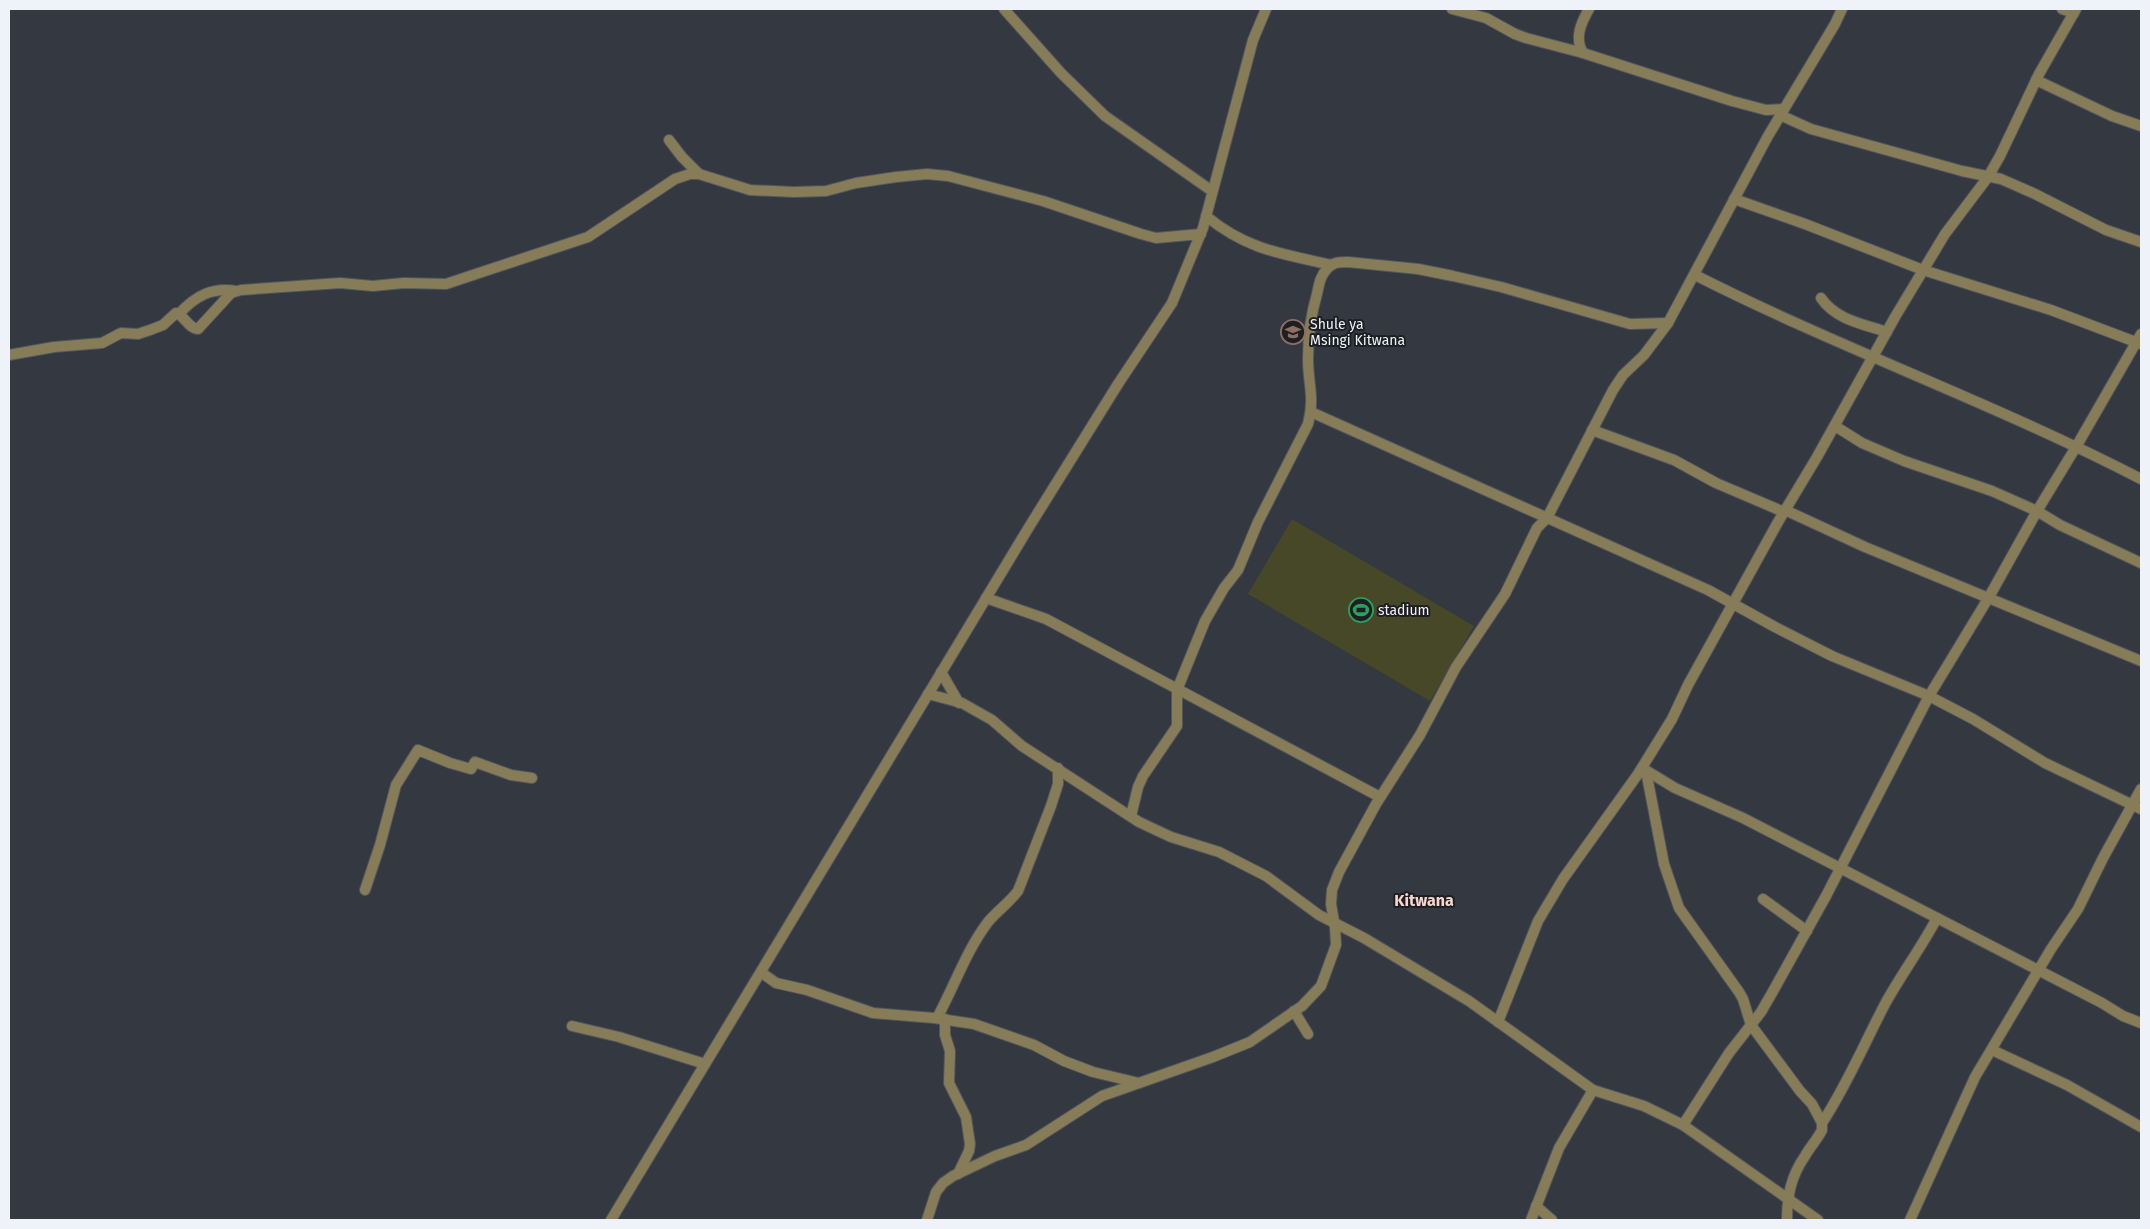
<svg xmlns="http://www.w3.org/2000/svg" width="2150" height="1229" font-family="'Fira Sans',sans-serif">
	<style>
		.green { fill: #474827 }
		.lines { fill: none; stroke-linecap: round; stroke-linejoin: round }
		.street-casing { stroke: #51565e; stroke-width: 12 }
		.street { stroke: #877c58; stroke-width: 10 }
		.labels { text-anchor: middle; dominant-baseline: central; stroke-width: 4; stroke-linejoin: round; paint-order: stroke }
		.poi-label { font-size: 14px; fill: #eff2f8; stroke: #1d1f23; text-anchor: start }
		.quarter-label { font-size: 16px; font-weight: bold; fill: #f8d5cf; stroke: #1d1f23 }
	</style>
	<rect width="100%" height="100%" fill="#333841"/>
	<polygon class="green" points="1292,519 1474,626 1430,701 1248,594"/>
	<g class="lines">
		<defs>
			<g id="street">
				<polyline points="1004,9 1061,73 1105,116 1212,191"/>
				<polyline points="1452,9 1486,18 1515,34 1526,38 1583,53 1732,101 1766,110 1784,109"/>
				<polyline points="2062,9 2074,13"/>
				<path d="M1583,53C1574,38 1581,23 1589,9"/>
				<polyline points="2036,80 2112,116 2141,126"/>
				<polyline points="1780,115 1811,129 1962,171 2001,179 2035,194 2106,230 2141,242"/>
				<polyline points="669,140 682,157 699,174"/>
				<polyline points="1734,199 1805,224 1923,270 2051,310 2141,344"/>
				<path d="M1206,216C1247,250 1283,254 1332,265"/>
				<path d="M1695,275C1841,349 1996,404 2141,479"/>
				<path d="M1821,298C1836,320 1863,324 1887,332"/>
				<path d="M179,314C195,296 212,287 236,291"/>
				<path d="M9,355L54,347L102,343L121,333L138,334L150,330L163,325L176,313C185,316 189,329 198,329L231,293L241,290L340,283L373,286L404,283L446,284L476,274L588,237L675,179L690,174H699L750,190L794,192L826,191L856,183L896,177L927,174L948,176L1043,201L1141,234L1156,238L1201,234"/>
				<polyline points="1311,412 1708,590 1775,627 1832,656 1929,696 1973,719 2045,763 2141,809"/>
				<polyline points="1835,426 1862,443 1904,461 1992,491 2037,511 2060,525 2141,563"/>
				<polyline points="1592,430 1674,460 1716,483 1784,512"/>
				<polyline points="1785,510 1865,547 2141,661"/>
				<polyline points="986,598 1046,619 1380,797"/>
				<polyline points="941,672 959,703"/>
				<polyline points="928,694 962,703 992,720 1022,746 1139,822 1171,837 1219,852 1266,876 1319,915 1364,938 1469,1001 1593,1090 1644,1106 1683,1125 1818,1220"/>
				<polyline points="1642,768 1675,788 1743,818 2102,1003 2123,1016 2141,1023"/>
				<path d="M1646,771L1664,864L1679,908L1739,992L1743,999L1751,1025L1800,1091L1812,1104L1822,1123V1130C1817,1140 1810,1147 1805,1156C1791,1176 1787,1196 1787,1220"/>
				<path d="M1131,816L1138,787L1143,776L1177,726V690L1205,621L1224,588L1238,570L1258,522L1308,424C1315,396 1308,385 1308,359C1308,337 1311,314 1317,294C1319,285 1320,276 1327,269C1332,262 1340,262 1348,262L1418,269L1453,276L1501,287L1630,324L1668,323"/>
				<polyline points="365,890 380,845 396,785 418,750 450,763 471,769 475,762 511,775 532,778"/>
				<polyline points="1763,899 1807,931"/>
				<polyline points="762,973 776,983 807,990 873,1013 934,1018 974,1024 1034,1045 1064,1061 1093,1072 1139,1083"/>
				<polyline points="1294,1011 1308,1034"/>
				<path d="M937,1018C954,987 966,951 988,922C997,911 1009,903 1018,891L1051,806L1058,784V768"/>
				<polyline points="945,1019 945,1035 950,1051 949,1083 966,1117 970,1144 969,1151 958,1174"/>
				<polyline points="1498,1022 1538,921 1563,879 1638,774 1672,719 1688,685 1778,522 1817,457 1895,317 1945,234 1988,177 2000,156 2039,74 2076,9"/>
				<polyline points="572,1026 619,1037 705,1064"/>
				<polyline points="1992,1050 2067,1085 2141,1127"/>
				<path d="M1822,1123C1847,1085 1864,1044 1885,1004C1901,975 1921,948 1937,918"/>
				<polyline points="1683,1125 1729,1053 1761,1012 1772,993 1826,896 1929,696 1989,597 2037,511 2076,447 2141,334"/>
				<polyline points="1536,1206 1552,1220"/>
				<polyline points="611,1220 1029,527 1118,384 1172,303 1203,228 1253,40 1266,9"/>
				<polyline points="927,1220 936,1192 943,1183 953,1176 995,1156 1026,1145 1102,1096 1213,1057 1250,1042 1302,1006 1321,986 1336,945 1335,927 1331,904 1332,890 1339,872 1376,804 1420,735 1456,667 1505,594 1537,528 1547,518 1613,390 1623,375 1644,355 1668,323 1768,136 1835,24 1842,9"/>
				<polyline points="1531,1220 1559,1148 1593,1090"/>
				<polyline points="1910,1220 1975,1077 2051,949 2078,909 2103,858 2141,789"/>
			</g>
		</defs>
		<use href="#street" class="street-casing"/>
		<use href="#street" class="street"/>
	</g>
	<defs>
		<symbol id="school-ring" viewBox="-11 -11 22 22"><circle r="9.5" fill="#1d1f23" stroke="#8d6e63" stroke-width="1.5"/><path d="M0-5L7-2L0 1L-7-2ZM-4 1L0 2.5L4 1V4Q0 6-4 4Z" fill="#8d6e63"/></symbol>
		<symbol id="stadium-ring" viewBox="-11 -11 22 22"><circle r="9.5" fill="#1d1f23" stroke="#2e9e5b" stroke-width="1.5"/><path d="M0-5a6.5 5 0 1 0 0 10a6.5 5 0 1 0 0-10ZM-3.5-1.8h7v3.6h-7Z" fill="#2e9e5b"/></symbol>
	</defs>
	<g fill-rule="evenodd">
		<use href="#school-ring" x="1279" y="318" width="28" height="28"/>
		<use href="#stadium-ring" x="1347" y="596" width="28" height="28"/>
	</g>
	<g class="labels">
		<g class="poi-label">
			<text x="1310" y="324">Shule ya<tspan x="1310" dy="16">Msingi Kitwana</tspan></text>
			<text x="1378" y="610">stadium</text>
		</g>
		<g class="quarter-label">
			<text x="1424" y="900">Kitwana</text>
		</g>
	</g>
	<rect width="2150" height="1229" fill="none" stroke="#eff2f8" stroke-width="20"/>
</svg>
